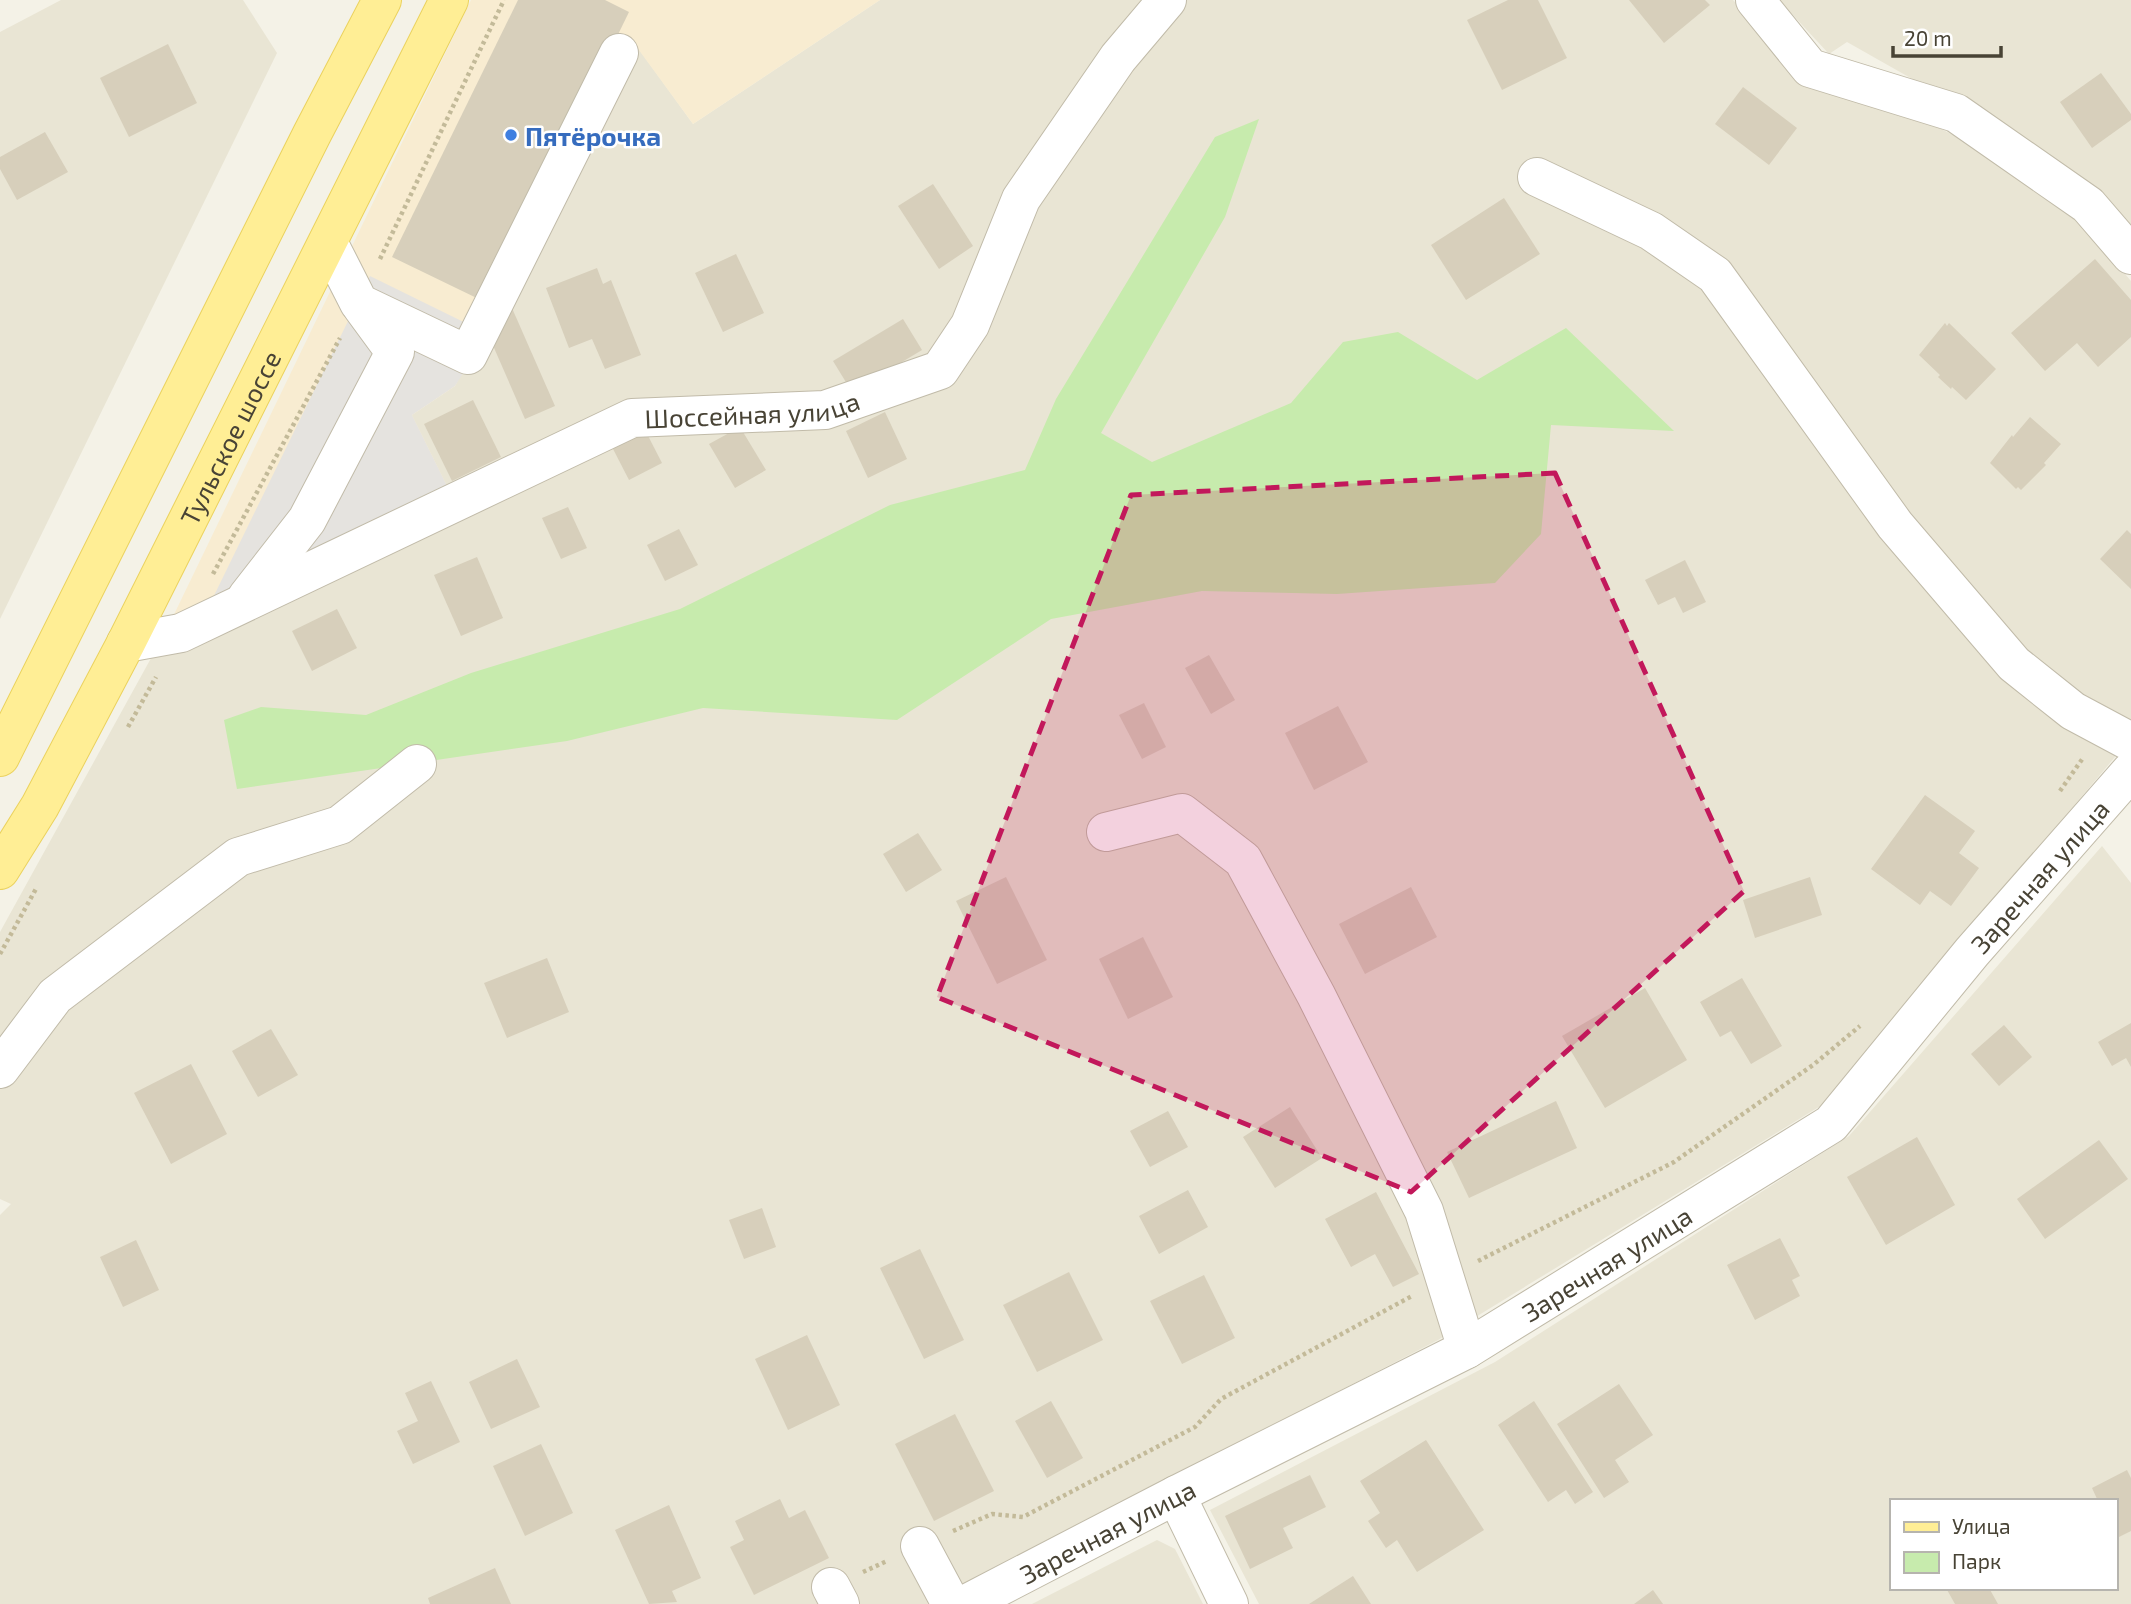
<svg xmlns="http://www.w3.org/2000/svg" width="2131" height="1604" font-family="'Exo 2',sans-serif">
	<style>
		.residential { fill: #e9e5d4; fill-rule: evenodd }
		.commercial { fill: #f8ecd1 }
		.green { fill: #c7ebad }
		.parking { fill: #e5e3df }
		.building { fill: #d7cfbb }
		.lines { fill: none; stroke-linecap: round; stroke-linejoin: round }
		.minor-casing { stroke: #c1bba9; stroke-width: 40 }
		.major-casing { stroke: #ebd25e; stroke-width: 40 }
		.path { stroke: #c3ba99; stroke-width: 4.5; stroke-dasharray: 3.5 3.5; stroke-linecap: butt }
		.minor { stroke: #fff; stroke-width: 38 }
		.major { stroke: #ffee95; stroke-width: 38 }
		.marked { fill: #c2185b; fill-opacity: 0.2; stroke: #c2185b; stroke-width: 5; stroke-dasharray: 14 9; stroke-linejoin: round }
		.shop-dot { fill: #3f7fe0; stroke: #fff; stroke-width: 2.5 }
		.labels { text-anchor: middle; dominant-baseline: central; stroke-width: 5; stroke-linejoin: round; paint-order: stroke }
		.shop-label { font-size: 26px; font-weight: bold; fill: #366cbe; stroke: #fff; text-anchor: start }
		.street-label { font-size: 26px; fill: #484335; stroke: #fff }
	</style>
	<rect width="100%" height="100%" fill="#f4f2e7"/>
	<g class="residential">
		<polygon points="61,0 243,0 277,53 0,619 0,32"/>
		<polygon points="880,0 1733,0 1808,82 1909,113 2029,173 2087,229 2131,281 2131,738 1822,1105 1438,1340 927,1604 0,1604 0,1215 11,1204 0,1199 0,932 166,631 412,415 455,386 633,41 693,124"/>
		<polygon points="1779,0 2131,0 2131,245 2013,136 1847,42 1829,54"/>
		<path d="M2102,846L2131,883V1604H1259L1210,1510L1495,1362L1849,1136ZM1891,1501H2115V1588H1891Z"/>
		<polygon points="1157,1540 1175,1549 1203,1604 1032,1604"/>
	</g>
	<polygon class="commercial" points="471,0 880,0 693,124 633,42 455,386 412,415 451,494 166,631"/>
	<polygon class="green" points="1259,119 1225,217 1101,433 1152,462 1291,403 1343,342 1398,332 1477,380 1566,328 1674,431 1551,425 1541,534 1495,583 1337,594 1202,591 1051,619 897,720 703,708 567,741 237,789 224,720 261,707 366,715 471,673 680,609 890,505 1025,470 1056,399 1215,137"/>
	<polygon class="parking" points="370,276 488,334 455,386 412,415 451,494 206,612"/>
	<g class="building">
		<polygon points="518,0 605,0 629,12 487,303 392,257"/>
		<polygon points="1508,0 1538,0 1567,58 1502,90 1467,20"/>
		<polygon points="1629,0 1705,0 1710,5 1664,43"/>
		<polygon points="168,44 197,103 129,137 100,78"/>
		<polygon points="2101,73 2131,114 2131,120 2092,148 2060,102"/>
		<polygon points="1743,87 1797,128 1769,165 1715,124"/>
		<polygon points="45,132 68,172 17,200 0,169 0,157"/>
		<polygon points="933,184 973,246 939,269 898,206"/>
		<polygon points="1504,198 1540,254 1466,300 1431,245"/>
		<polygon points="736,254 764,313 723,332 695,273"/>
		<polygon points="2095,259 2131,300 2131,337 2098,367 2077,343 2045,371 2011,333"/>
		<polygon points="597,268 603,284 611,280 641,355 605,369 592,339 569,348 546,288"/>
		<polygon points="508,299 555,406 525,419 488,334"/>
		<polygon points="903,319 922,350 852,392 833,361"/>
		<polygon points="1945,323 1947,326 1949,323 1996,369 1966,400 1952,387 1951,389 1938,377 1940,375 1919,355"/>
		<polygon points="473,400 501,457 452,481 424,424"/>
		<polygon points="885,412 907,459 868,478 846,431"/>
		<polygon points="2030,417 2061,444 2044,463 2046,465 2021,490 2018,487 2016,489 1990,463 2012,435 2013,437"/>
		<polygon points="740,427 766,470 735,488 709,444"/>
		<polygon points="644,428 662,463 629,480 611,445"/>
		<polygon points="568,507 587,548 561,559 542,518"/>
		<polygon points="679,529 698,565 665,581 647,545"/>
		<polygon points="2127,530 2131,534 2131,589 2100,559"/>
		<polygon points="477,557 503,618 461,636 434,575"/>
		<polygon points="1685,560 1706,602 1683,613 1675,597 1658,605 1645,580"/>
		<polygon points="337,609 357,648 312,671 292,631"/>
		<polygon points="1209,655 1235,700 1211,714 1185,668"/>
		<polygon points="1144,703 1166,747 1142,759 1119,715"/>
		<polygon points="1338,706 1368,762 1314,790 1285,733"/>
		<polygon points="1925,795 1975,831 1959,853 1979,868 1951,906 1930,891 1920,905 1871,869"/>
		<polygon points="918,833 942,870 906,892 883,854"/>
		<polygon points="1006,877 1047,960 997,984 956,901"/>
		<polygon points="1810,877 1822,915 1755,938 1743,900"/>
		<polygon points="1411,887 1437,937 1365,974 1339,924"/>
		<polygon points="1143,937 1173,997 1128,1019 1099,959"/>
		<polygon points="547,958 569,1012 507,1038 484,983"/>
		<polygon points="1742,978 1782,1046 1751,1064 1731,1031 1720,1037 1700,1002"/>
		<polygon points="1645,988 1687,1060 1605,1108 1562,1036"/>
		<polygon points="2131,1023 2131,1067 2126,1058 2112,1066 2098,1042"/>
		<polygon points="2004,1025 2032,1057 1999,1086 1971,1054"/>
		<polygon points="271,1029 298,1075 258,1097 232,1051"/>
		<polygon points="191,1064 227,1134 171,1164 134,1093"/>
		<polygon points="1556,1101 1577,1148 1469,1198 1447,1152"/>
		<polygon points="1290,1107 1322,1158 1275,1188 1243,1137"/>
		<polygon points="1168,1111 1188,1147 1150,1167 1130,1131"/>
		<polygon points="1917,1137 1955,1205 1886,1245 1847,1177"/>
		<polygon points="2099,1140 2128,1179 2045,1239 2017,1199"/>
		<polygon points="1188,1190 1208,1227 1159,1254 1139,1216"/>
		<polygon points="1376,1192 1419,1274 1393,1287 1375,1254 1351,1267 1325,1219"/>
		<polygon points="762,1208 776,1247 744,1259 729,1220"/>
		<polygon points="1780,1238 1800,1276 1792,1280 1800,1296 1755,1320 1727,1265"/>
		<polygon points="136,1240 159,1290 123,1307 100,1257"/>
		<polygon points="920,1249 964,1340 924,1359 880,1268"/>
		<polygon points="1069,1272 1103,1340 1037,1372 1003,1305"/>
		<polygon points="1204,1275 1235,1338 1182,1364 1150,1301"/>
		<polygon points="807,1335 840,1405 788,1430 755,1359"/>
		<polygon points="517,1359 540,1407 491,1429 469,1382"/>
		<polygon points="431,1381 460,1442 413,1464 397,1431 418,1421 405,1393"/>
		<polygon points="1619,1384 1653,1435 1615,1460 1629,1482 1604,1498 1557,1424"/>
		<polygon points="1051,1401 1083,1458 1047,1478 1015,1421"/>
		<polygon points="1534,1401 1593,1492 1575,1504 1566,1490 1548,1502 1498,1425"/>
		<polygon points="955,1414 994,1491 934,1521 895,1444"/>
		<polygon points="1426,1440 1484,1530 1417,1572 1397,1540 1386,1548 1368,1521 1380,1513 1360,1481"/>
		<polygon points="541,1444 573,1513 525,1536 493,1466"/>
		<polygon points="2127,1470 2131,1478 2131,1531 2117,1538 2115,1534 2115,1501 2098,1501 2092,1488"/>
		<polygon points="1310,1475 1326,1507 1283,1528 1293,1548 1250,1569 1225,1516"/>
		<polygon points="780,1499 789,1518 805,1510 829,1558 754,1595 730,1547 744,1540 735,1521"/>
		<polygon points="669,1505 701,1578 672,1591 677,1602 649,1604 615,1530"/>
		<polygon points="495,1568 511,1604 430,1604 428,1598"/>
		<polygon points="1353,1576 1371,1604 1309,1604"/>
		<polygon points="1946,1588 1989,1588 1998,1604 1955,1604"/>
		<polygon points="1653,1590 1663,1604 1634,1604"/>
	</g>
	<g class="lines">
		<defs>
			<g id="minor">
				<polyline points="1755,0 1810,68 1956,113 2088,205 2131,255"/>
				<polyline points="1537,177 1651,231 1715,275 1895,525 2014,664 2073,711 2131,742"/>
				<polyline points="328,242 359,303 468,355 619,53"/>
				<polyline points="247,597 307,520 395,352 362,307"/>
				<path id="s1" d="M126,643L181,633L632,418L825,410L940,370L970,325L1021,199L1118,58L1167,0"/>
				<polyline points="1106,832 1182,813 1243,860 1316,995 1424,1211 1467,1349"/>
				<polyline points="0,1069 55,996 238,857 340,825 417,764"/>
				<polyline points="1176,1495 1229,1604"/>
				<polyline points="920,1546 951,1604"/>
				<polyline points="831,1587 840,1604"/>
				<path id="s2" d="M966,1604L1176,1495L1467,1349L1831,1124L1972,952L2131,771"/>
			</g>
			<g id="major">
				<polyline points="0,757 312,134 382,0"/>
				<path id="s3" d="M0,870L40,806L126,643L449,0"/>
			</g>
		</defs>
		<use href="#minor" class="minor-casing"/>
		<use href="#major" class="major-casing"/>
		<g class="path">
			<polyline points="380,259 504,0"/>
			<polyline points="213,574 340,338"/>
			<polyline points="128,727 156,677"/>
			<polyline points="2060,791 2083,758"/>
			<polyline points="0,954 37,887"/>
			<polyline points="1478,1261 1674,1162 1813,1065 1860,1026"/>
			<polyline points="953,1531 992,1514 1023,1517 1195,1427 1221,1399 1412,1296"/>
			<polyline points="863,1572 887,1561"/>
		</g>
		<use href="#minor" class="minor"/>
		<use href="#major" class="major"/>
	</g>
	<path class="marked" d="M1555,473L1744,891L1411,1192L937,997L1131,495Z"/>
	<circle class="shop-dot" cx="511" cy="135" r="7"/>
	<g class="labels">
		<g class="shop-label">
			<text x="525" y="135">Пятёрочка</text>
		</g>
		<g class="street-label">
			<text stroke="none"><textPath href="#s1" startOffset="676">Шоссейная улица</textPath></text>
			<text stroke="none"><textPath href="#s3" startOffset="490">Тульское шоссе</textPath></text>
			<text stroke="none"><textPath href="#s2" startOffset="1314">Заречная улица</textPath></text>
			<text stroke="none"><textPath href="#s2" startOffset="726">Заречная улица</textPath></text>
			<text stroke="none"><textPath href="#s2" startOffset="159">Заречная улица</textPath></text>
		</g>
	</g>
	<rect x="1890" y="1499" width="228" height="91" fill="#ffffff" stroke="#b6b4ae" stroke-width="2"/>
	<rect x="1904" y="1522" width="35" height="10" fill="#ffee95" stroke="#b6b4ae" stroke-width="2"/>
	<text x="1952" y="1534" font-size="21" fill="#484335">Улица</text>
	<rect x="1904" y="1552" width="35" height="21" fill="#c7ebad" stroke="#b6b4ae" stroke-width="2"/>
	<text x="1952" y="1569" font-size="21" fill="#484335">Парк</text>
	<path d="M1893 46v10h108v-10" fill="none" stroke="#484335" stroke-width="3.5"/>
	<text x="1904" y="46" font-size="21" fill="#484335" stroke="#ffffff" stroke-width="5" paint-order="stroke">20 m</text>
</svg>
